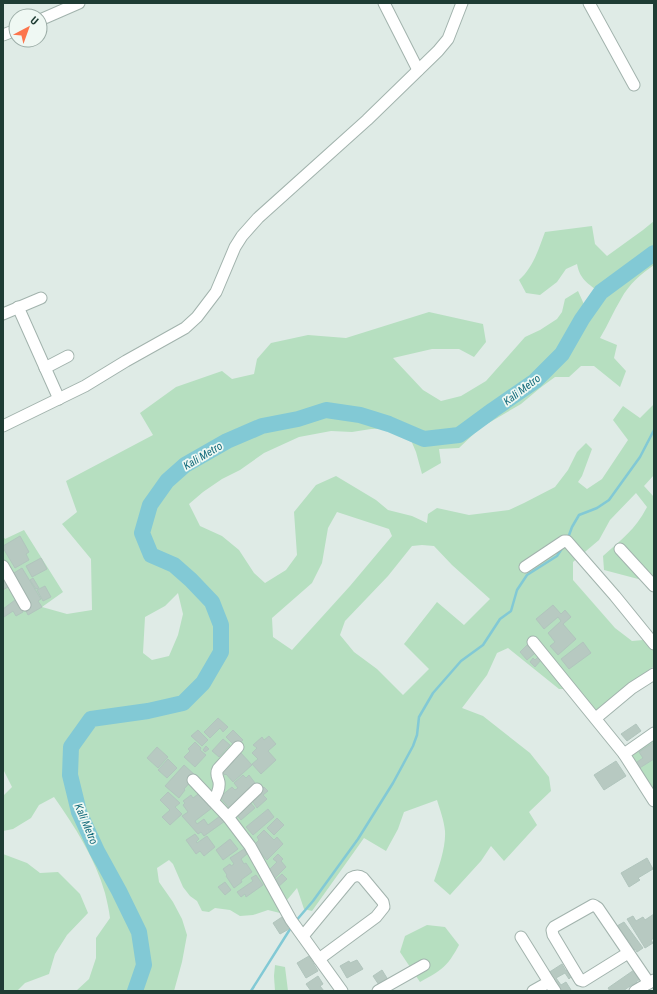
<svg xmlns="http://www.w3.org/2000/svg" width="657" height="994" font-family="'Roboto Condensed',sans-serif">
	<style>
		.green { fill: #b6dfc0; fill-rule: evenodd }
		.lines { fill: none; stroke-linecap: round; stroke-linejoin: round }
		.stream { stroke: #82c9d5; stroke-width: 2.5 }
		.river { stroke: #82c9d5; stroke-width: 16 }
		.building { fill: #b7c9c1; stroke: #b1c5bd }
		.street-casing { stroke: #a2b3ad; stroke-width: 13 }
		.street { stroke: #fff; stroke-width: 11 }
		.labels { text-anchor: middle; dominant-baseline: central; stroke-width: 3.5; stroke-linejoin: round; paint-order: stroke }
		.water-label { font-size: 11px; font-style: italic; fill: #156c7c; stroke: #eff8f3 }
	</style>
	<rect width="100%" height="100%" fill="#dfebe6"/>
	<g class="green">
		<path d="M654,221V265C641,274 629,284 621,299C613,312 608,325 600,338L617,345L614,358L626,371L620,387L594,366H581L569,377H555L540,388L521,404L480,428L459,448L439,449L441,463L422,474L416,452L410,438L396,428L371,429L352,432L331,431L299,437L264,453L240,470L222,479L203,492L189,504L200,526L222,536L239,550L254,573L265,583L286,570L297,555L294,512L316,485L336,476L376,500L388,510L412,516L427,523L428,514L437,508L469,515L509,510L524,503L555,487L568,470L577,452L586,443L592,449L582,476L578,482L587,489L602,479L628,440L613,420L623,406L640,418L654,404V475L644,486L654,497V592L642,580L604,570L603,556C621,540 636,529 647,507L636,493L610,520L599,540L573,562V580L615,628L632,641L654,639V666L591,717L571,689H559L508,648L497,653L487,675L462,708L483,716L530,753L549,777L551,791L529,812L537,825L504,861L491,846L481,861L450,895L434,881C439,866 446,847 445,831C444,820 440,810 437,800L404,812L398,829L386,851L364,838L312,911L304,909L297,888L287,900L280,913L268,910L253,915L240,916L230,910L215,908L209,912L202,911L197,901L190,896L183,887L173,864L169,860L157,868L159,882L173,902L182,919L187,935L182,962L174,991H76L89,979L96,958V938L110,918C109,910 107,901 105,893C95,858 75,827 54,797L39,805L31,818L13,829L3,831V796L12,787L3,769V536L5,539L24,530L63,592L42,607L67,614L92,610L91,559L62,524L77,512L66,481L153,435L140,413L176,387L222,371L232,379L254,374L257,359L271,343L308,335L346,338L429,312L483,324L486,342L474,357L459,349H432L393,358L423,390L441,401L461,396L486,381L525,337L540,330L557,319L562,312L565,299L578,291L587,311L600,293C588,283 580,280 577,264L566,269L557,282L540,295L526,293L519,280C533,268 539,248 545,232L592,226L595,244L607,256L643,230ZM337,512L389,529L392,536L350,586L292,650L273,637L272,618L312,583L322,563L328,528ZM422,545L434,546L452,565L490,599L464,625L437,602L404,644L429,669L403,695L377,669L354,652L340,635L345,621L388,576L412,546ZM178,593L183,614L178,635L169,656L152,660L143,653L145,617L165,606Z"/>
		<polygon points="654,731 654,806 622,758"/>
		<polygon points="3,854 27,863 40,873 58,872 80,894 88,913 67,935 55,954 49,974 25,983 17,991 3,991"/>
		<path d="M427,925L445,927L459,945C447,967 442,970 420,982L400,952L405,936Z"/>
		<polygon points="275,965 285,967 288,991 275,991 274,976"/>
	</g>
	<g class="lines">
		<g class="stream">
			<polyline points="568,538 572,527 579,515 597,508 609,500 640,457 654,430"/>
			<polyline points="295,922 313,901 358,839 393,783 413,746 417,735 419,717 433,693 461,661 483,645 500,619 511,611 517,590 527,575 557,556 563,547"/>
			<polyline points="251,991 292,926"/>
		</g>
		<polyline class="river" points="135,991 144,965 139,932 119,891 97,851 79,812 70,775 71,747 91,719 148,711 183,703 203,683 221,652 221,625 212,602 191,580 174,565 151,555 142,533 150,505 167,481 185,465 227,441 262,426 298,419 326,410 360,415 389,424 424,439 459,435 493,410 535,381 562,354 582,319 601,292 654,253"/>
	</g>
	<g class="building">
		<polygon points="20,536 29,552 26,554 29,560 15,568 3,548 3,546"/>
		<polygon points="41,558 47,569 32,577 26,566"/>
		<polygon points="22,568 41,599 38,601 42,607 28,615 9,576"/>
		<polygon points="3,577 8,587 3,590"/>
		<polygon points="33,578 39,588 36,589 30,580"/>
		<polygon points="45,586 51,597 43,601 37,590"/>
		<polygon points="15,600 23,612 16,616 13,611 4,617 3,609"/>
		<polygon points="553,605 561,614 565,610 571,617 563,624 576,639 558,655 550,646 555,642 548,633 561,621 558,617 544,629 536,619"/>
		<polygon points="583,642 591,653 569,669 561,659"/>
		<polygon points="527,645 535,653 527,660 520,652"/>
		<polygon points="538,657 541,660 535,667 530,662 533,658 535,660"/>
		<polygon points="218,718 228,727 223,732 220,728 210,738 204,732"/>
		<polygon points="636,724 641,731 627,741 621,734"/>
		<polygon points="198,730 208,740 202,746 191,736"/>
		<polygon points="233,730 243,740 236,747 226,737"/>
		<polygon points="269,736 276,744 268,751 276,760 261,774 252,764 258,759 252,753 257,748 253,745 262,737 264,740"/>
		<polygon points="223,739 230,745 219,757 212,751"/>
		<polygon points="195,742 201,748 200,750 206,755 195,767 184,757 190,751 188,749"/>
		<polygon points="654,742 654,759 638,769 634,764 643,758 639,752"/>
		<polygon points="206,746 209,749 205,752 203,750"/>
		<polygon points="157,747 168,757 158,768 147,758"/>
		<polygon points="241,753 252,765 233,782 226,774 225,775 218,769"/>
		<polygon points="168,759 177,768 167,778 158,770"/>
		<polygon points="616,761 626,776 604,790 594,775"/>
		<polygon points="184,765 196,776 184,789 185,790 179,798 165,786"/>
		<polygon points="243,775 246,778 249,775 258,787 232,811 220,797 232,787 235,790 238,788 234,783"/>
		<polygon points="264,787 268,791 263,795 267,799 257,808 250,798"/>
		<polygon points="168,792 180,803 175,807 182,814 170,825 162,817 170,810 160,800"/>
		<polygon points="201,792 212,808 195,821 197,824 204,819 208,825 224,813 225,821 204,836 201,832 198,834 182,816 188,812 183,805 185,803 183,801 191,795 193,798"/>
		<polygon points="249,801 255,808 241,820 235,813"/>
		<polygon points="268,809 274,817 253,835 246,827"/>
		<polygon points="277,818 284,825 274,835 267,828"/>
		<polygon points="264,830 274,840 277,837 283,844 267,860 254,845 259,840 257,837"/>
		<polygon points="195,834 199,839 196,842 197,843 207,836 215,847 204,856 200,851 196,854 186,840"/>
		<polygon points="230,839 238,849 223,860 216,850"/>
		<polygon points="244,849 247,854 241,859 244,864 246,863 252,872 241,880 242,882 234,888 226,876 227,875 223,869 230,864 231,866 234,864 230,858"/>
		<polygon points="278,854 283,859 281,861 286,867 275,878 268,871 277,862 273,859"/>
		<polygon points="647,858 653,869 638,878 640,880 629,887 621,873"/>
		<polygon points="282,874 287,879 278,887 273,882"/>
		<polygon points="256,875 263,885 246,897 245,894 241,897 237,892 253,881 251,878"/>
		<polygon points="225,882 231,890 225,895 218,887"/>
		<polygon points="654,914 654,938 651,940 653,943 645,948 627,919 633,916 636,921 643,917 645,920"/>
		<polygon points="282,917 289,929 280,934 273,923"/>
		<polygon points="624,922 643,948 637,952 635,949 630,953 626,947 631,944 624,935 620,937 616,932 619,929 617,926"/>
		<polygon points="309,956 318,971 306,978 297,963"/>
		<polygon points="357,960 363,969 347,978 340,966 349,961 350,963"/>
		<polygon points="562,964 566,971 570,968 580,984 577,986 571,977 569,979 565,973 556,978 561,985 566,982 571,990 570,991 559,991 548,973"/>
		<polygon points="382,970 390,983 381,988 373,976"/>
		<polygon points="634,970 640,979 636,982 638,985 635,987 633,984 623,991 610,991 608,988"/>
		<polygon points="318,976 323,984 320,986 324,991 311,991 306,984"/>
	</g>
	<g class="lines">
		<defs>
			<g id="street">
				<polyline points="384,3 418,70"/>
				<polyline points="589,3 634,85"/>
				<polyline points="40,20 79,3"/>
				<polyline points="3,35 16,30"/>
				<polyline points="18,307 59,399"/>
				<polyline points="3,314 41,298"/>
				<polyline points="45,368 68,356"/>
				<polyline points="3,426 85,386 126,361 185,328 197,317 216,292 235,247 242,236 258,218 367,120 438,51 448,39 462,3"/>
				<polyline points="620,549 654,586"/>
				<polyline points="3,566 25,605"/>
				<polyline points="525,567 564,541 567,541 615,596 654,644"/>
				<polyline points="533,642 624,754 654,801"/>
				<polyline points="596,718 632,688 654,674"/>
				<polyline points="624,754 654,733"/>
				<polyline points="193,780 228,817 250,846 291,920 342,991"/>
				<path d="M213,801C217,795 220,789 219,782C218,777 215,774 218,769L238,747"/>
				<polyline points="228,817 257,789"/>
				<path d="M303,936L351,878C356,875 359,875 363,878L383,902L384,907L376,917L319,959"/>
				<polyline points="521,937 549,982 533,991"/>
				<polyline points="628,953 583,981 580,980 553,935 552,930 554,927 593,905 595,906 598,908 649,983"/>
				<polyline points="549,982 555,991"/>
				<polyline points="378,991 424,965"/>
				<polyline points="635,991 654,980"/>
			</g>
		</defs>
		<use href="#street" class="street-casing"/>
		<use href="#street" class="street"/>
	</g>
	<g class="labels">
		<g class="water-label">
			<text transform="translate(522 390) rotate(-37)">Kali Metro</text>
			<text transform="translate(203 456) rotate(-31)">Kali Metro</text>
			<text transform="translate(86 824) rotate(67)">Kali Metro</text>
		</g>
	</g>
	<rect width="657" height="994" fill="none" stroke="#1f3c34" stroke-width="8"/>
	<g transform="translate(28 28) rotate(41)"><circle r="19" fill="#eff8f3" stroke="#9cada7"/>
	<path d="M0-3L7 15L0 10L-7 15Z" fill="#fc754c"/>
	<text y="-6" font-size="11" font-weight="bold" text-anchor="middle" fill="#1f3c34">U</text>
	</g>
</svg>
